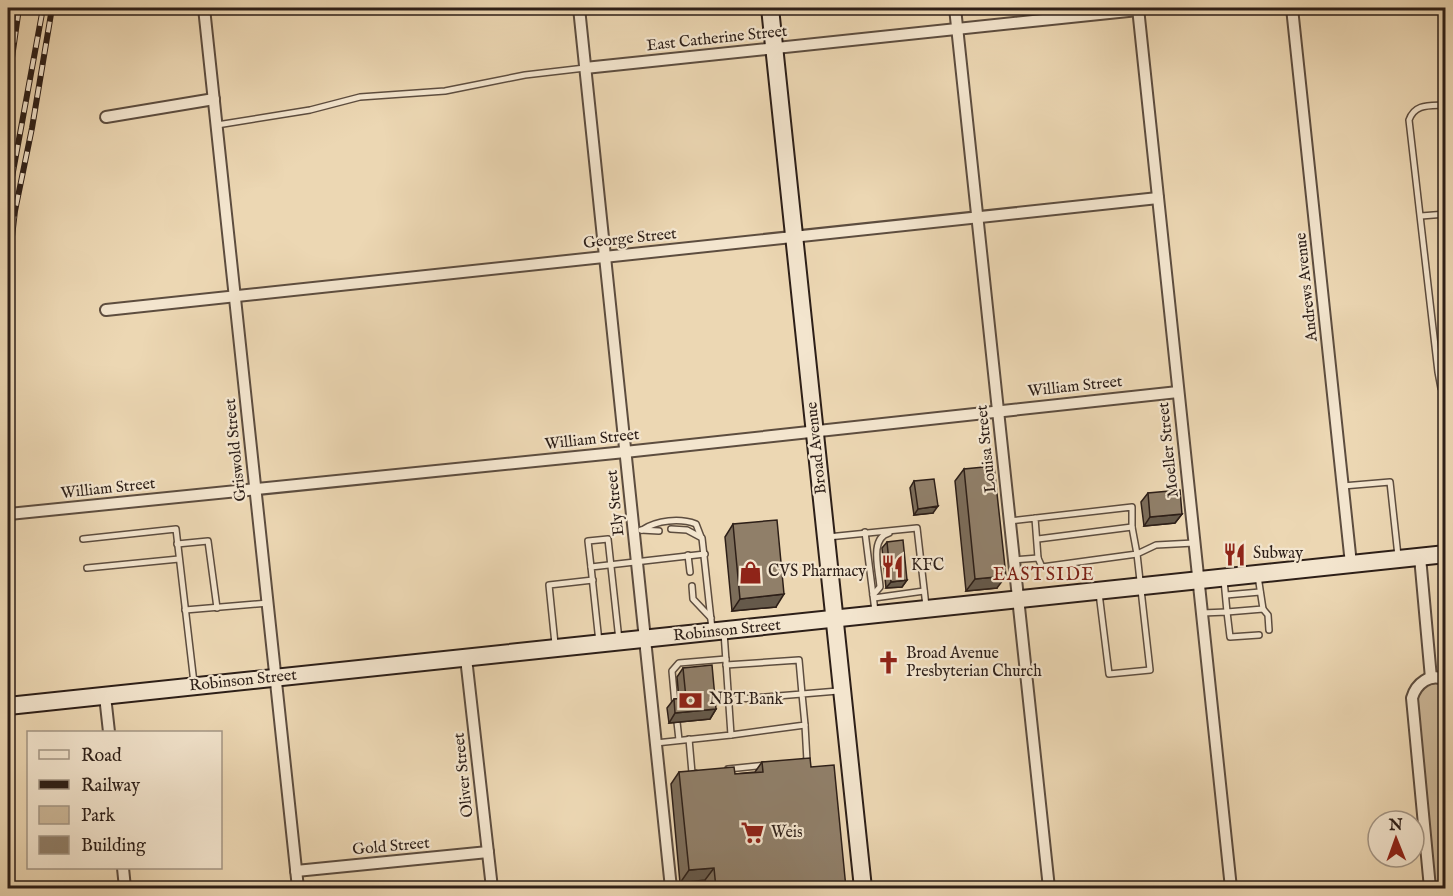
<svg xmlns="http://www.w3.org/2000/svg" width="1453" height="896" font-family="'IM FELL English',serif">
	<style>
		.green { fill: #ccb899; stroke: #7c6c58; stroke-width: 1.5 }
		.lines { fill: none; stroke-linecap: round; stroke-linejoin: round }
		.lane-casing { stroke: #5d4d3f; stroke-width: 8 }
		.street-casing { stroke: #5d4d3f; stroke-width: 14 }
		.secondary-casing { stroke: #2d1f18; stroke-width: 20 }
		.lane { stroke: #f3e5ce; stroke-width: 5 }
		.street { stroke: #f3e5ce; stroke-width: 10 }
		.secondary { stroke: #f3e5ce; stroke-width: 16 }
		.rail-casing { stroke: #2d1f18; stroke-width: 6 }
		.rail { stroke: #f3e5ce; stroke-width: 4; stroke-dasharray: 11; stroke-linecap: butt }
		.wall { fill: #7c6d5a; stroke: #2d1f18; stroke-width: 1.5 }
		.shaded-wall { fill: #65594a; stroke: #2d1f18; stroke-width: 1.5 }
		.building { fill: #907f69; stroke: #2d1f18; stroke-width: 1.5 }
		.labels { text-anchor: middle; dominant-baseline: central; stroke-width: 4.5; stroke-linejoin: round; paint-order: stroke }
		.street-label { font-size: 16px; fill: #2d1f18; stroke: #f3e5ce }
		.poi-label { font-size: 16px; fill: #2d1f18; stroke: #f3e5ce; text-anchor: start }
		.neighbourhood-label { font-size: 18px; letter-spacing: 1.5px; fill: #7a1f14; stroke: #f3e5ce }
	</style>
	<rect width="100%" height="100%" fill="#ecd7b3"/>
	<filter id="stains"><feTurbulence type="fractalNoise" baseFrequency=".00333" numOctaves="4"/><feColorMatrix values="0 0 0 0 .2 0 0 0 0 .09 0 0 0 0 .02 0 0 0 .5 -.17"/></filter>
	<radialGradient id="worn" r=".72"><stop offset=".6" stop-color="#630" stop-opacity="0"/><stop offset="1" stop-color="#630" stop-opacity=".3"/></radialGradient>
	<polygon class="green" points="1426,679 1445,680 1445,888 1431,888 1415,688"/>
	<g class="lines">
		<defs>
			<g id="lane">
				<path d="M1446,105C1430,106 1415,103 1409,120L1438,372L1441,388L1446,393"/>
				<polyline points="217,125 310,110 360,97 445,91 525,75 585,68"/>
				<polyline points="1421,216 1446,214"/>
				<polyline points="1343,486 1390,482 1398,556"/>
				<polyline points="1010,521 1132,507 1132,527 1137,554 1042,567 1038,558 1035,518"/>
				<polyline points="671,529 687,530 702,538 712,629"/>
				<polyline points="641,530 659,531"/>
				<path d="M642,530C657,520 680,518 696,524L701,537"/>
				<polyline points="865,532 875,611"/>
				<polyline points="828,537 917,528 926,606"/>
				<polyline points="83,539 176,529 194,683"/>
				<polyline points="1038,539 1132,527"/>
				<polyline points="177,544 208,541 217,608"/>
				<polyline points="688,555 690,572"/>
				<polyline points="1014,560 1038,558"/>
				<polyline points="591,567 588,541 608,539 619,640"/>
				<polyline points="87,568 179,559"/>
				<polyline points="1224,580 1227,612 1263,609 1258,576"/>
				<polyline points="692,586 693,599 711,618"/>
				<polyline points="1099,593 1109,674 1150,670 1137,554 1156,545 1194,543"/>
				<path d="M873,595L880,587C879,571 869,538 889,533"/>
				<polyline points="1226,595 1260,592"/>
				<polyline points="874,598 924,591"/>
				<polyline points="1263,609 1268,615 1269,630"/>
				<polyline points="185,610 268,603"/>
				<polyline points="1202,613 1227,612 1230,637 1259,635"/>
				<polyline points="599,642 591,567 705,554"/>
				<polyline points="555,644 549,585 593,580"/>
				<polyline points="726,665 799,660 802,694 728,700"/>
				<polyline points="675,704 672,671 679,663 726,659"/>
				<polyline points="677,722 679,740"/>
				<polyline points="805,725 807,761 805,761"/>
				<polyline points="731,735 805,725 802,694 838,691"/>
				<polyline points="689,739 692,773 695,773"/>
				<polyline points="656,743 731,735 724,632"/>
				<polyline points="728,769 766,765"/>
			</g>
			<g id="street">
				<polyline points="204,8 298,888"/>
				<polyline points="579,8 671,888"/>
				<polyline points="955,8 1049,888"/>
				<polyline points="1138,8 1231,888"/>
				<polyline points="1292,8 1351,564"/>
				<polyline points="1444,8 1446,22"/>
				<polyline points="585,68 1138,10"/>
				<polyline points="106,117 214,99"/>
				<polyline points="106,310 1158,198"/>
				<polyline points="9,514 625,452 1178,392"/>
				<polyline points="1420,557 1431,678"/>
				<polyline points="466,658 492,888"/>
				<polyline points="105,696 109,732"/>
				<polyline points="123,868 125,888"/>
				<polyline points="296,871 488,852"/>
				<path d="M1430,888L1412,698C1416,684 1430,672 1446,680"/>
			</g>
			<g id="secondary">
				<polyline points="770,8 863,888"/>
				<polyline points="8,706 1446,554"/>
			</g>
		</defs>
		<use href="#lane" class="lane-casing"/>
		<use href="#street" class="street-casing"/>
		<use href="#secondary" class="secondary-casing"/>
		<use href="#lane" class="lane"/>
		<use href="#street" class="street"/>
		<use href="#secondary" class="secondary"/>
		<defs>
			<g id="rail">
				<polyline points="8,86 19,8"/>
				<polyline points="8,199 43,8"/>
				<polyline points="8,271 15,211 32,128 52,8"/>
			</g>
		</defs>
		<use href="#rail" class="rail-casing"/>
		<use href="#rail" class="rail"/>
	</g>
	<g class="wall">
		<polygon points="964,469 997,588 966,591 955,481"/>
		<polygon points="914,481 933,513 914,515 910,488"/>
		<polygon points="1148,493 1182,514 1175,523 1144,526 1141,502"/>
		<polygon points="733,524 776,607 732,611 725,537"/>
		<polygon points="887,542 907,580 902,587 886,588 882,548"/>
		<polygon points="683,668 716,709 710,719 669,723 667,708 674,699 679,699 677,677"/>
		<polygon points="762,762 811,767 846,888 706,888 705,880 680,883 671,784 679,772 735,774 755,772"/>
	</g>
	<g class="shaded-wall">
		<polygon points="938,506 933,513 914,515 918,509"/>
		<polygon points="1182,514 1175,523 1144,526 1150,517"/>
		<polygon points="1006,576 997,588 966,591 975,579"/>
		<polygon points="907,580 902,587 886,588 891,582"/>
		<polygon points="784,594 776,607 732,611 740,599"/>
		<polygon points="716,709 710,719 669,723 675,713"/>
		<polygon points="714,868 705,880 680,883 689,870"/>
	</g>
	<g class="building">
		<polygon points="994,466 1006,576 975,579 964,469"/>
		<polygon points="934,479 938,506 918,509 914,481"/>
		<polygon points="1180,490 1182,514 1150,517 1148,493"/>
		<polygon points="777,520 784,594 740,599 733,524"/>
		<polygon points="903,540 907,580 891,582 887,542"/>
		<polygon points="712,665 716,709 675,713 674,699 686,698 683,668"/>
		<polygon points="810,758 811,767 834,765 846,888 716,888 714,868 689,870 679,772 734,767 735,774 763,772 762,762"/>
	</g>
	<defs>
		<symbol id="restaurant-bare" viewBox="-9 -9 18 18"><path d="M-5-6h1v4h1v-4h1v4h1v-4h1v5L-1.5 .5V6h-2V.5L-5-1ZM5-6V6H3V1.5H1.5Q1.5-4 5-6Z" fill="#8f2418" stroke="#f3e5ce" stroke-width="2.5" paint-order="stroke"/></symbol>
		<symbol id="shop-bare" viewBox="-9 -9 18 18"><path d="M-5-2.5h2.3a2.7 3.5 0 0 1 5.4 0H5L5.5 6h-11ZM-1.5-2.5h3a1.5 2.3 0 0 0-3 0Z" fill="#8f2418" stroke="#f3e5ce" stroke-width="2.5" paint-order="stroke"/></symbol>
		<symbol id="church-bare" viewBox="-9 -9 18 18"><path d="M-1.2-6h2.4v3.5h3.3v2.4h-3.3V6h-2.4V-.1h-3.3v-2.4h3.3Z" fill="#8f2418" stroke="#f3e5ce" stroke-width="2.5" paint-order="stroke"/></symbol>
		<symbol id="bank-bare" viewBox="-9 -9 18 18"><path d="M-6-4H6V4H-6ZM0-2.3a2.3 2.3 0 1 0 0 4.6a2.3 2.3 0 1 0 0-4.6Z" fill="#8f2418" stroke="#f3e5ce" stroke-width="2.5" paint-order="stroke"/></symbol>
		<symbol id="supermarket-bare" viewBox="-9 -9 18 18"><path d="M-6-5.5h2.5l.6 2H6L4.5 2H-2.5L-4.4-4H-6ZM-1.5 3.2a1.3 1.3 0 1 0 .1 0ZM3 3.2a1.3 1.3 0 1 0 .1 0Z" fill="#8f2418" stroke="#f3e5ce" stroke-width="2.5" paint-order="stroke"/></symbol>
	</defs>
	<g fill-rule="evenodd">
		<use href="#restaurant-bare" x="1218" y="538" width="33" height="33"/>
		<use href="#restaurant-bare" x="876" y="550" width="33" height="33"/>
		<use href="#shop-bare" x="734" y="556" width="33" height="33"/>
		<use href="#church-bare" x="872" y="646" width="33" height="33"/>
		<use href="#bank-bare" x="674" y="684" width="33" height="33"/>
		<use href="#supermarket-bare" x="736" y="816" width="33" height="33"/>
	</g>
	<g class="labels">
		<g class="street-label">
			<text transform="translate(717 39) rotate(-6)">East Catherine Street</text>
			<text transform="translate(630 239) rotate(-6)">George Street</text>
			<text transform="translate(1307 287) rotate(-96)">Andrews Avenue</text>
			<text transform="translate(1075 387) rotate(-6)">William Street</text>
			<text transform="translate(592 440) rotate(-6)">William Street</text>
			<text transform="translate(817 448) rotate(-96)">Broad Avenue</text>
			<text transform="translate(987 449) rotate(-96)">Louisa Street</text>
			<text transform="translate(236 450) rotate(-96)">Griswold Street</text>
			<text transform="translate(1169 450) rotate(-96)">Moeller Street</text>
			<text transform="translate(108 489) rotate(-6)">William Street</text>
			<text transform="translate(616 503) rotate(-96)">Ely Street</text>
			<text transform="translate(727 631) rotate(-6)">Robinson Street</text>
			<text transform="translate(243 681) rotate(-6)">Robinson Street</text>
			<text transform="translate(464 775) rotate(-96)">Oliver Street</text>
			<text transform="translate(391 847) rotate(-5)">Gold Street</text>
		</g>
		<g class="poi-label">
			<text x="1253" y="554">Subway</text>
			<text x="911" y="566">KFC</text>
			<text x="768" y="572">CVS Pharmacy</text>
			<text x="906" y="654">Broad Avenue<tspan x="906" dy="18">Presbyterian Church</tspan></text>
			<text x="709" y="700">NBT Bank</text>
			<text x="771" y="833">Weis</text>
		</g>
		<g class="neighbourhood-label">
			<text x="1044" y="575">EASTSIDE</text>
		</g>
	</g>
	<rect width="1453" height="896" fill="none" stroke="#ecd7b3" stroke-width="30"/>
	<rect x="9" y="9" width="1435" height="878" fill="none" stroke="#2d1f18" stroke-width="3"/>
	<rect x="15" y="15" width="1423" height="866" fill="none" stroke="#2d1f18" stroke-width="1.5"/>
	<rect x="27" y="731" width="195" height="138" fill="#f3e5ce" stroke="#a49685" stroke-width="1.5"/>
	<rect x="39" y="750" width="30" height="9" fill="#f3e5ce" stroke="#a49685" stroke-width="1.5"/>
	<text x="81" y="761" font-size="18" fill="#2d1f18">Road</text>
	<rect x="39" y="780" width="30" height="9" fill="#2d1f18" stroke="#a49685" stroke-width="1.5"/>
	<text x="81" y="791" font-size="18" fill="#2d1f18">Railway</text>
	<rect x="39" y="806" width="30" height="18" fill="#ccb899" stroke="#a49685" stroke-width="1.5"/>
	<text x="81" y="821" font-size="18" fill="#2d1f18">Park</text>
	<rect x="39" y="836" width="30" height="18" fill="#907f69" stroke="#a49685" stroke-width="1.5"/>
	<text x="81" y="851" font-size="18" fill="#2d1f18">Building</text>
	<g transform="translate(1396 839) rotate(359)"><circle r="28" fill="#f3e5ce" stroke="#a49685" stroke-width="1.5"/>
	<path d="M0-4.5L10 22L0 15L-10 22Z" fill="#8f2418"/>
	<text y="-9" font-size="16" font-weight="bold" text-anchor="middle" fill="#2d1f18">N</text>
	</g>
	<rect width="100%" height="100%" filter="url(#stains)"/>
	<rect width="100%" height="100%" fill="url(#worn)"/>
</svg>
